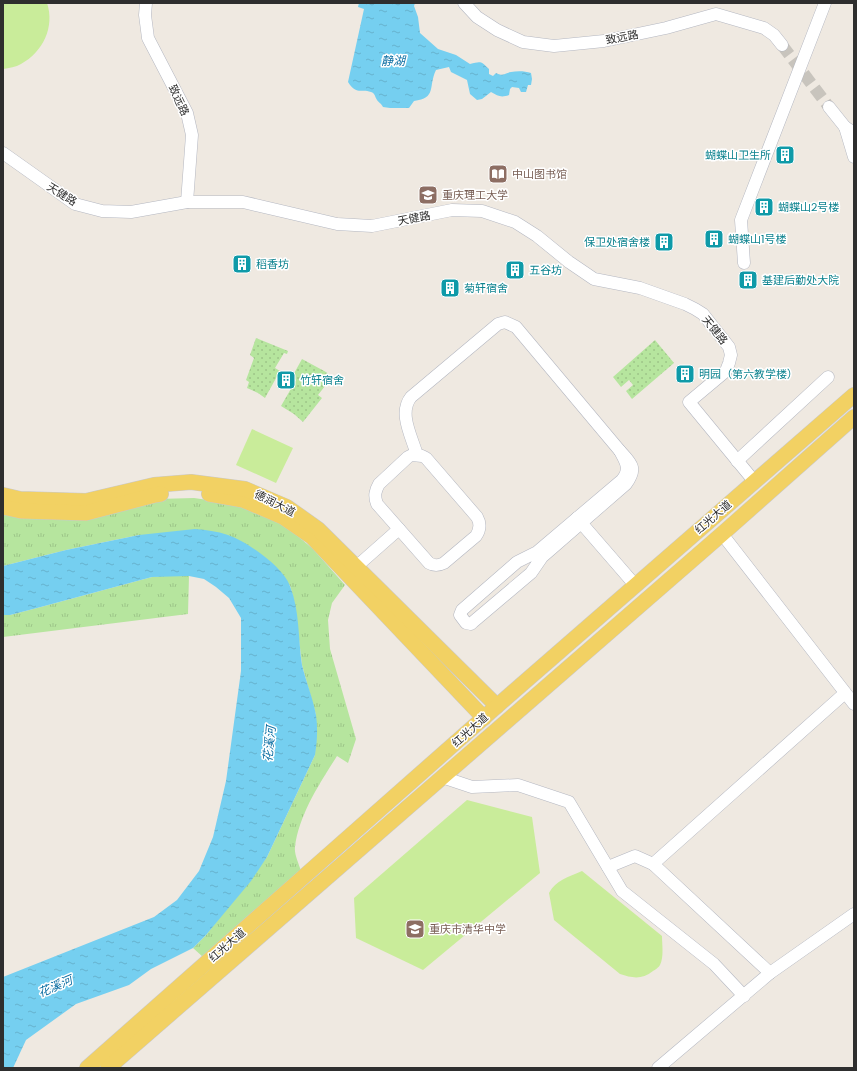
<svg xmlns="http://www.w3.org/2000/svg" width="857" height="1071" font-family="Poppins,'Noto Sans SC',sans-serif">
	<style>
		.grass { fill: url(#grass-dots) }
		.park { fill: url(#park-tufts) }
		.pitch { fill: #c9ec9a }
		.water { fill: url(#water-ripples) }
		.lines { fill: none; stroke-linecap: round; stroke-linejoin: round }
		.minor-tunnel { stroke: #c8c4bd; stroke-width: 12; stroke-dasharray: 12 6; stroke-linecap: butt }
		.minor-casing { stroke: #b4b7c1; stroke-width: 13 }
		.major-casing { stroke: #c9c9c9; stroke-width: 16 }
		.minor { stroke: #fff; stroke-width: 12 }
		.major { stroke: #f2d163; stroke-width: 15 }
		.labels { text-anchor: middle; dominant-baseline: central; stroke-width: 3; stroke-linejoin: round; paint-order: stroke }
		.street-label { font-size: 11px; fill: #2e2e2e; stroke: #fff }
		.culture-label { font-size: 11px; fill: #0d838f; stroke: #fff; text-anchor: start }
		.education-label { font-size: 11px; fill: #785e54; stroke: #fff; text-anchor: start }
		.water-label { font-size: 12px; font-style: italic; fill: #0d6fa3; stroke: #fff }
	</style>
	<defs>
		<pattern id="grass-dots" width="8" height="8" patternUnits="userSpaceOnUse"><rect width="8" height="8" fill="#b6e59e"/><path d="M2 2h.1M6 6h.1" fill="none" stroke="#9dc588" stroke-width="1.8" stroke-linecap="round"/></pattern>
		<pattern id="park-tufts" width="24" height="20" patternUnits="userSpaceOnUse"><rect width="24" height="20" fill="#b6e59e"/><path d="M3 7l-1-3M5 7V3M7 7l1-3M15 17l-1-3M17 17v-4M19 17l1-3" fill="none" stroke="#9dc588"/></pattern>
		<pattern id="water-ripples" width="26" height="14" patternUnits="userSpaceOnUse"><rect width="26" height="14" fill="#75cff0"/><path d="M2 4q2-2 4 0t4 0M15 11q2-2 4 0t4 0" fill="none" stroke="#66b2ce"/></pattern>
	</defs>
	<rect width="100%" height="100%" fill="#efe9e1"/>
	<g class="grass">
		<polygon points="256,338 288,351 287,354 284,353 275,368 280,371 265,398 258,393 247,388 249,382 246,380 254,358 250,355"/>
		<polygon points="655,340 674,363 632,399 626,391 633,385 629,380 621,387 613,377"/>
		<polygon points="302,359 326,372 332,377 318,395 322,398 303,422 294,414 281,406 296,380 292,377"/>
	</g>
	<g class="park">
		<path d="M194,498L242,505L280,521L313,549L345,585L332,603L328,620L330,649L356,739L348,763L337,756C320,783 299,814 295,847C294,854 299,864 301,871L203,957L193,948L206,935L267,857L315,755L316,715L302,665L295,605L290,585L139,535L66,550L3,566V512L157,499Z"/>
		<polygon points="170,575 189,576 188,614 3,637 3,615 10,615 37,608 152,577"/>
	</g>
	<g class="pitch">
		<path d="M3,3H47C55,27 43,52 21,64C16,67 9,68 3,69Z"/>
		<polygon points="252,429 293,448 276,483 236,465"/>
		<polygon points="467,800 532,817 540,873 423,970 356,938 354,898"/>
		<path d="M582,871L662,936C662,945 664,957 660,965C659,967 655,970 653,971C642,980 632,978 620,974L554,920L549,893C556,880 568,877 582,871Z"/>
	</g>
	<g class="water">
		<path d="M359,3H415L414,6L418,17L420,33L438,49L456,55L470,64C481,61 481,61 489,69V74L493,76L496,73C503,77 505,73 511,72C517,71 525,71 531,73L532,79L531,85H528L526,92H521L519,88L512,87L510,89L509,95C501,98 498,96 491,92L482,99L477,100L470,94L467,80L451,72L449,67L436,70C428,87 437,98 414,101L409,108H390L383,107C381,103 379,103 377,100C375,97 375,93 371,92C361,88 357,96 348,82L364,9L358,7Z"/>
		<path d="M195,529C206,530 217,531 228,535C248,542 283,567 290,586C300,611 298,639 302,665C306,682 313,698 316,715C318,729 317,742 315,755L267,857L251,881L206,935L193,948L151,969L129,985L76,1004L26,1040L13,1068H3V977L154,917L177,900L199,871L213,837L226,781L241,671V618L229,598L216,587L204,579L189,576L152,577L37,608L10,615H3V566L66,550L139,535Z"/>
	</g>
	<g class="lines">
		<polyline class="minor-tunnel" points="782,45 829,107"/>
		<defs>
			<g id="minor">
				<polyline points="146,3 145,15 148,38 187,113 192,135 187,202"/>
				<polyline points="464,3 477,17 497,30 523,42 554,46 604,41 666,28 716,14 764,28 774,35 782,45"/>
				<polyline points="829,107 845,127"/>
				<polyline points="854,133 845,127 854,157"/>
				<polyline points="3,153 75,204 102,211 131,212 187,202 243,202 337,224 372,226 452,210 482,211 515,222 537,236 569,262 594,279 640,288 685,304 695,309 703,314 729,347 731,355 729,363 726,371 689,402 754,481"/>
				<polyline points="744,263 741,220 825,3"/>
				<path d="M620,451C631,463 638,468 626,484L542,557L531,573L473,622L471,624L466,623L460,615L462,610L517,562L537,552L622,480C631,469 626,462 620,451Z"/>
				<path d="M412,455L422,456L426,458L477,517C481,524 480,530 476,536L444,563C438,566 434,566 429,563L377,504C374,496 375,491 379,484L408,457Z"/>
				<path d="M417,455C412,437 398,413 411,397L498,324L505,322L516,327L620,451"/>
				<polyline points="737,461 828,377"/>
				<polyline points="577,518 635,585"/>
				<polyline points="722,534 854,704"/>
				<polyline points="356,567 399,529"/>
				<polyline points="442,777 472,787 518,785 569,802 622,891 714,964 744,996"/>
				<polyline points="608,867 635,856 653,864"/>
				<polyline points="770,973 653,864 845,693"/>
				<polyline points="658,1068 770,973 854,914"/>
			</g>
			<g id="major">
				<polyline points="209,494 243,500 283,517 312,537 484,718"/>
				<polyline points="3,495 20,499 86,501 154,485 191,482 245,489 287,507 318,529 497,706"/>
				<polyline points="3,507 21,511 86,513 155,495 161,494"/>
				<polyline points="87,1068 497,706 854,395"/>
				<polyline points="108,1068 722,534 854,417"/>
			</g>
		</defs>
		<use href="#minor" class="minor-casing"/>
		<use href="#major" class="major-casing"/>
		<use href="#minor" class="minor"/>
		<use href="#major" class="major"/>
	</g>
	<defs>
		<symbol id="building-square" viewBox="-11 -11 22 22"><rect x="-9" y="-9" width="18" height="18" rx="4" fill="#0f9aa8" stroke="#fff"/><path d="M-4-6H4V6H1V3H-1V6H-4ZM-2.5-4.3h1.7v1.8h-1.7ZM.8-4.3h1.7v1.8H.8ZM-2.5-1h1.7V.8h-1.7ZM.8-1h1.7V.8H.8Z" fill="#fff"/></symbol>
		<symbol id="library-square" viewBox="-11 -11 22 22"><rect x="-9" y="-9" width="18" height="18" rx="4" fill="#8d6e63" stroke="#fff"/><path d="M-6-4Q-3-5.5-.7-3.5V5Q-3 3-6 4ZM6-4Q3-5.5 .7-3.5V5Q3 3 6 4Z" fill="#fff"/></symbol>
		<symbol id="university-square" viewBox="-11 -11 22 22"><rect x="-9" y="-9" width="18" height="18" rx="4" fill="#8d6e63" stroke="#fff"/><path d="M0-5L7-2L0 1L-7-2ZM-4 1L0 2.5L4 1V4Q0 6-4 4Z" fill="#fff"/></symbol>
		<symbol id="school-square" viewBox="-11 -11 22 22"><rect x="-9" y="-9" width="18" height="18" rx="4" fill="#8d6e63" stroke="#fff"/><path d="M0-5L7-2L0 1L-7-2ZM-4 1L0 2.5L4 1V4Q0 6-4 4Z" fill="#fff"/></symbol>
	</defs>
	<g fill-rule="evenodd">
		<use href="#building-square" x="774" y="144" width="22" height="22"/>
		<use href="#library-square" x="487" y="163" width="22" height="22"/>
		<use href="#university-square" x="417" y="184" width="22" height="22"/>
		<use href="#building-square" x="753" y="196" width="22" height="22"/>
		<use href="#building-square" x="703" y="228" width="22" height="22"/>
		<use href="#building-square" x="653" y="231" width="22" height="22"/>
		<use href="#building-square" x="231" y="253" width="22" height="22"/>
		<use href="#building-square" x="504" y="259" width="22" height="22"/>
		<use href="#building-square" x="737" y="269" width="22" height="22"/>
		<use href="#building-square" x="439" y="277" width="22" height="22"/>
		<use href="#building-square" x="674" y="363" width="22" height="22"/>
		<use href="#building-square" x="275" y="369" width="22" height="22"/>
		<use href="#school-square" x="404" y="918" width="22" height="22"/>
	</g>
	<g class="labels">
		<g class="street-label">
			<text transform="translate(622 37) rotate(-11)">致远路</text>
			<text transform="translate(179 100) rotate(65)">致远路</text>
			<text transform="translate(62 194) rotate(32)">天健路</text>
			<text transform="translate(414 218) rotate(-11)">天健路</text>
			<text transform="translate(715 330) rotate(51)">天健路</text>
			<text transform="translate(275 503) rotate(27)">德润大道</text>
			<text transform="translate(713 517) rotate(-41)">红光大道</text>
			<text transform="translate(470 730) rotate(-42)">红光大道</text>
			<text transform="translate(227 945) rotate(-41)">红光大道</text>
		</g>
		<g class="culture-label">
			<text x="771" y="155" text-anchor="end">蝴蝶山卫生所</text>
			<text x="778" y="207">蝴蝶山2号楼</text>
			<text x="728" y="239">蝴蝶山1号楼</text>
			<text x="650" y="242" text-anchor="end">保卫处宿舍楼</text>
			<text x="256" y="264">稻香坊</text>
			<text x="529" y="270">五谷坊</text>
			<text x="762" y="280">基建后勤处大院</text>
			<text x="464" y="288">菊轩宿舍</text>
			<text x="699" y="374">明园（第六教学楼）</text>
			<text x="300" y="380">竹轩宿舍</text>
		</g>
		<g class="education-label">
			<text x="512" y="174">中山图书馆</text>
			<text x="442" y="195">重庆理工大学</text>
			<text x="429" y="929">重庆市清华中学</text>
		</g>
		<g class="water-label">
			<text x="393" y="60">静湖</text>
			<text transform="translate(269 744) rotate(-84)">花溪河</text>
			<text transform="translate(55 986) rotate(-23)">花溪河</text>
		</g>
	</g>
	<rect width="857" height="1071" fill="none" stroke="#2e2e2e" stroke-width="8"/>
</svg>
